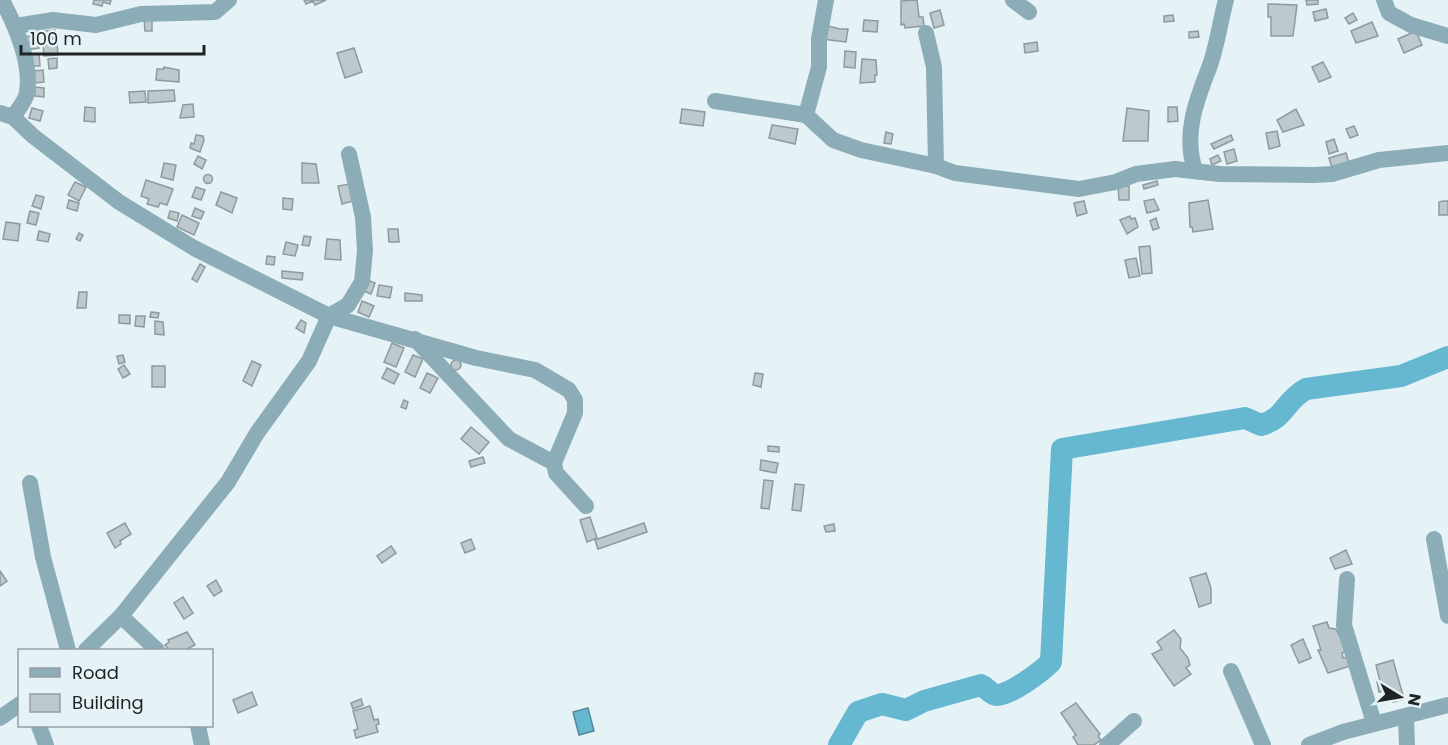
<svg xmlns="http://www.w3.org/2000/svg" width="1448" height="745" font-family="Poppins,sans-serif">
	<style>
		.water { fill: #66b8d1; stroke: #518b9d; stroke-width: 1.5 }
		.lines { fill: none; stroke-linecap: round; stroke-linejoin: round }
		.river { stroke: #66b8d1; stroke-width: 22 }
		.building { fill: #bdc9cc; stroke: #8e9a9d; stroke-width: 1.5 }
		.minor { stroke: #8cadb8; stroke-width: 16 }
	</style>
	<rect width="100%" height="100%" fill="#e5f2f6"/>
	<polygon class="water" points="588,708 594,731 579,735 573,712"/>
	<g class="lines">
		<path class="river" d="M839,745L858,712L882,704L906,710L924,701L981,685C988,688 990,695 997,695C1010,695 1041,672 1051,662L1062,449L1245,418L1261,425C1287,417 1283,402 1306,389L1401,376L1448,357"/>
	</g>
	<g class="building">
		<polygon points="94,0 111,0 110,4 103,2 102,6 93,4"/>
		<polygon points="304,0 326,0 315,5 313,1 306,4"/>
		<polygon points="917,0 919,17 923,17 924,26 905,28 904,24 901,25 901,1"/>
		<polygon points="1306,0 1318,0 1318,4 1307,5"/>
		<polygon points="1268,4 1297,5 1293,36 1271,36 1271,17 1268,17"/>
		<polygon points="1326,9 1328,18 1315,21 1313,12"/>
		<polygon points="940,10 944,25 934,28 930,13"/>
		<polygon points="1353,13 1357,20 1349,24 1345,18"/>
		<polygon points="1173,15 1174,21 1164,22 1164,16"/>
		<polygon points="144,18 152,18 152,31 145,31"/>
		<polygon points="864,20 878,21 877,32 863,31"/>
		<polygon points="1372,22 1378,36 1356,43 1351,31"/>
		<polygon points="824,25 840,29 848,29 846,42 822,39"/>
		<polygon points="55,30 57,38 47,40 46,31"/>
		<polygon points="1198,31 1199,37 1189,38 1189,32"/>
		<polygon points="1416,31 1422,45 1404,53 1398,39"/>
		<polygon points="38,34 39,48 25,50 20,38"/>
		<polygon points="1037,42 1038,51 1025,53 1024,44"/>
		<polygon points="57,43 58,55 44,56 43,45"/>
		<polygon points="354,48 362,72 345,78 337,53"/>
		<polygon points="845,51 856,52 855,68 844,67"/>
		<polygon points="32,54 39,54 40,66 33,66"/>
		<polygon points="57,58 57,68 49,69 48,59"/>
		<polygon points="862,59 876,60 877,75 875,75 875,82 860,83"/>
		<polygon points="1323,62 1331,77 1319,82 1312,67"/>
		<polygon points="164,67 179,70 179,82 156,80 157,69 164,69"/>
		<polygon points="43,70 44,82 34,83 33,71"/>
		<polygon points="35,87 44,88 44,97 35,96"/>
		<polygon points="174,90 175,101 148,103 148,91"/>
		<polygon points="145,91 146,102 130,103 129,92"/>
		<polygon points="193,104 194,117 180,118 183,105"/>
		<polygon points="85,107 95,108 95,122 84,121"/>
		<polygon points="1168,107 1177,107 1178,121 1168,122"/>
		<polygon points="32,108 43,111 40,121 29,118"/>
		<polygon points="1127,108 1149,111 1148,141 1123,141"/>
		<polygon points="682,109 705,112 703,126 680,123"/>
		<polygon points="1296,109 1304,125 1283,132 1277,120"/>
		<polygon points="772,125 798,129 795,144 769,138"/>
		<polygon points="1354,126 1358,135 1350,138 1346,129"/>
		<polygon points="1277,131 1280,146 1269,149 1266,133"/>
		<polygon points="886,132 893,134 891,144 884,143"/>
		<polygon points="196,135 203,136 204,140 200,152 190,148 191,143 194,144"/>
		<polygon points="1231,135 1233,140 1214,149 1211,144"/>
		<polygon points="1334,139 1338,151 1329,154 1326,142"/>
		<polygon points="1234,149 1237,161 1227,164 1224,152"/>
		<polygon points="1346,153 1349,163 1332,168 1329,158"/>
		<polygon points="1218,155 1221,161 1212,165 1210,159"/>
		<polygon points="198,156 206,160 202,169 194,164"/>
		<polygon points="164,163 176,165 173,180 161,177"/>
		<polygon points="302,163 316,164 319,183 302,183"/>
		<circle cx="208" cy="179" r="4.5"/>
		<polygon points="146,180 173,189 167,205 160,203 158,207 147,204 149,199 141,196"/>
		<polygon points="1157,181 1158,185 1144,189 1143,185"/>
		<polygon points="75,182 86,187 79,201 68,195"/>
		<polygon points="349,184 353,201 342,204 338,186"/>
		<polygon points="1118,186 1129,186 1129,200 1119,200"/>
		<polygon points="196,187 205,190 201,200 192,197"/>
		<polygon points="221,192 237,198 232,213 216,205"/>
		<polygon points="36,195 44,197 41,209 32,206"/>
		<polygon points="283,198 293,199 292,210 283,209"/>
		<polygon points="1154,199 1159,210 1147,213 1144,201"/>
		<polygon points="69,200 79,203 77,211 67,208"/>
		<polygon points="1208,200 1213,229 1193,232 1192,227 1190,227 1189,203"/>
		<polygon points="1084,201 1087,213 1077,216 1074,203"/>
		<polygon points="1443,201 1448,201 1448,215 1439,215 1439,202"/>
		<polygon points="195,208 204,212 201,219 192,216"/>
		<polygon points="30,211 39,213 36,225 27,223"/>
		<polygon points="170,211 179,213 177,221 168,218"/>
		<polygon points="182,215 199,223 194,235 177,227"/>
		<polygon points="1130,216 1131,219 1135,218 1138,227 1127,234 1120,220"/>
		<polygon points="1156,218 1159,228 1153,230 1150,221"/>
		<polygon points="6,222 20,224 18,241 3,239"/>
		<polygon points="388,229 398,229 399,242 389,242"/>
		<polygon points="39,231 50,234 48,242 37,240"/>
		<polygon points="79,233 83,235 80,241 76,239"/>
		<polygon points="304,236 311,237 309,246 302,245"/>
		<polygon points="327,239 340,240 341,260 325,259"/>
		<polygon points="286,242 298,245 295,256 283,254"/>
		<polygon points="1150,246 1152,273 1142,274 1139,247"/>
		<polygon points="267,256 275,257 274,265 266,264"/>
		<polygon points="1136,258 1140,276 1129,278 1125,260"/>
		<polygon points="200,264 205,267 197,282 192,279"/>
		<polygon points="282,271 303,273 302,280 282,278"/>
		<polygon points="367,280 375,283 371,294 364,291"/>
		<polygon points="379,285 392,287 390,298 377,296"/>
		<polygon points="79,292 87,292 86,308 77,308"/>
		<polygon points="405,293 422,295 422,301 405,301"/>
		<polygon points="362,301 374,306 369,317 358,312"/>
		<polygon points="151,312 159,313 158,318 150,317"/>
		<polygon points="119,315 130,315 130,324 119,323"/>
		<polygon points="136,316 145,316 144,327 135,326"/>
		<polygon points="301,320 306,323 304,333 296,328"/>
		<polygon points="155,321 163,322 164,335 155,334"/>
		<polygon points="392,343 404,348 396,367 384,362"/>
		<polygon points="123,355 125,362 119,364 117,356"/>
		<polygon points="413,355 423,359 415,377 405,372"/>
		<circle cx="456" cy="365" r="5"/>
		<polygon points="252,361 261,365 252,386 243,381"/>
		<polygon points="124,365 130,374 123,378 118,369"/>
		<rect x="152" y="366" width="13" height="21"/>
		<polygon points="387,368 399,374 394,384 382,378"/>
		<polygon points="427,373 438,378 430,393 420,388"/>
		<polygon points="755,373 763,374 761,387 753,385"/>
		<polygon points="404,400 408,402 406,409 401,407"/>
		<polygon points="471,427 489,442 479,454 461,439"/>
		<polygon points="768,446 779,447 779,452 768,451"/>
		<polygon points="483,457 485,463 471,467 469,461"/>
		<polygon points="761,460 778,463 776,473 760,470"/>
		<polygon points="764,480 773,481 769,509 761,508"/>
		<polygon points="795,484 804,485 801,511 792,510"/>
		<polygon points="590,517 597,538 587,542 580,520"/>
		<polygon points="125,523 131,534 120,541 121,544 115,548 107,533"/>
		<polygon points="644,523 647,532 598,549 595,540"/>
		<polygon points="834,524 835,531 826,532 824,526"/>
		<polygon points="471,539 475,549 465,553 461,543"/>
		<polygon points="391,546 396,553 382,563 377,556"/>
		<polygon points="1346,550 1352,564 1335,569 1330,558"/>
		<polygon points="0,571 7,581 0,586"/>
		<polygon points="1206,573 1211,588 1211,603 1199,607 1190,578"/>
		<polygon points="216,580 222,591 214,596 207,586"/>
		<polygon points="183,597 193,613 184,619 174,603"/>
		<polygon points="1327,622 1329,628 1336,629 1341,639 1345,652 1342,653 1343,658 1347,657 1350,666 1328,673 1318,650 1321,650 1313,626"/>
		<polygon points="1174,630 1181,639 1180,648 1188,658 1190,665 1186,668 1191,674 1174,686 1152,654 1162,649 1157,642"/>
		<polygon points="187,632 195,645 185,650 169,650 165,645 169,642 168,640"/>
		<polygon points="1303,639 1311,658 1299,663 1291,645"/>
		<polygon points="1393,660 1404,699 1393,702 1391,696 1385,698 1383,691 1379,692 1377,682 1380,681 1376,665"/>
		<polygon points="252,692 257,705 238,713 233,700"/>
		<polygon points="361,699 363,705 353,709 351,703"/>
		<polygon points="1076,703 1100,734 1098,736 1101,740 1094,745 1078,745 1073,737 1076,735 1061,713"/>
		<polygon points="370,706 374,720 378,719 379,724 376,725 378,732 356,738 354,730 358,729 353,711"/>
	</g>
	<g class="lines">
		<g class="minor">
			<path d="M2,0C15,25 32,62 27,92C26,101 18,109 13,117"/>
			<polyline points="826,0 819,39 819,67 806,115 833,140 861,150 936,166 955,173 1079,189 1116,182 1136,174 1175,169 1220,174 1314,175 1332,174 1379,160 1448,153"/>
			<polyline points="1013,0 1029,12"/>
			<polyline points="1384,0 1389,13 1411,25 1448,36"/>
			<polyline points="16,26 53,20 96,25 141,14 215,12 229,0"/>
			<polyline points="926,33 934,67 936,166"/>
			<polyline points="715,101 806,115"/>
			<polyline points="0,113 13,117 33,136 119,202 194,248 329,316 476,358 535,370 569,390 575,400 575,413 554,463 556,473 586,506"/>
			<path d="M1195,170C1183,135 1196,101 1209,68C1217,47 1220,22 1226,0"/>
			<polyline points="415,339 509,439 554,463"/>
			<polyline points="30,483 43,557 68,650"/>
			<polyline points="1434,539 1448,616"/>
			<polyline points="1347,579 1344,625 1374,723"/>
			<polyline points="121,616 157,650"/>
			<polyline points="86,650 121,616 228,482 257,433 309,361 329,316 348,305 362,282 365,251 363,217 349,154"/>
			<polyline points="1231,671 1263,745"/>
			<polyline points="0,718 20,704"/>
			<polyline points="1406,718 1407,745"/>
			<polyline points="39,726 46,745"/>
			<polyline points="198,726 202,745"/>
			<polyline points="1107,745 1134,721"/>
			<polyline points="1309,745 1343,732 1448,705"/>
		</g>
	</g>
	<rect x="18" y="649" width="195" height="78" fill="#e5f2f6" stroke="#969fa2" stroke-width="1.5"/>
	<rect x="30" y="668" width="30" height="9" fill="#8cadb8" stroke="#969fa2" stroke-width="1.5"/>
	<text x="72" y="679" font-size="18" fill="#1f2325">Road</text>
	<rect x="30" y="694" width="30" height="18" fill="#bdc9cc" stroke="#969fa2" stroke-width="1.5"/>
	<text x="72" y="709" font-size="18" fill="#1f2325">Building</text>
	<g transform="translate(1400 697) rotate(101)" stroke="#e5f2f6" stroke-width="4.5" paint-order="stroke">
	<path d="M0-4.5L10 22L0 15L-10 22Z" fill="#1f2325"/>
	<text y="-9" font-size="16" font-weight="bold" text-anchor="middle" fill="#1f2325">N</text>
	</g>
	<path d="M21 45v9h183v-9" fill="none" stroke="#1f2325" stroke-width="3"/>
	<text x="30" y="45" font-size="18" fill="#1f2325" stroke="#e5f2f6" stroke-width="4.5" paint-order="stroke">100 m</text>
</svg>
